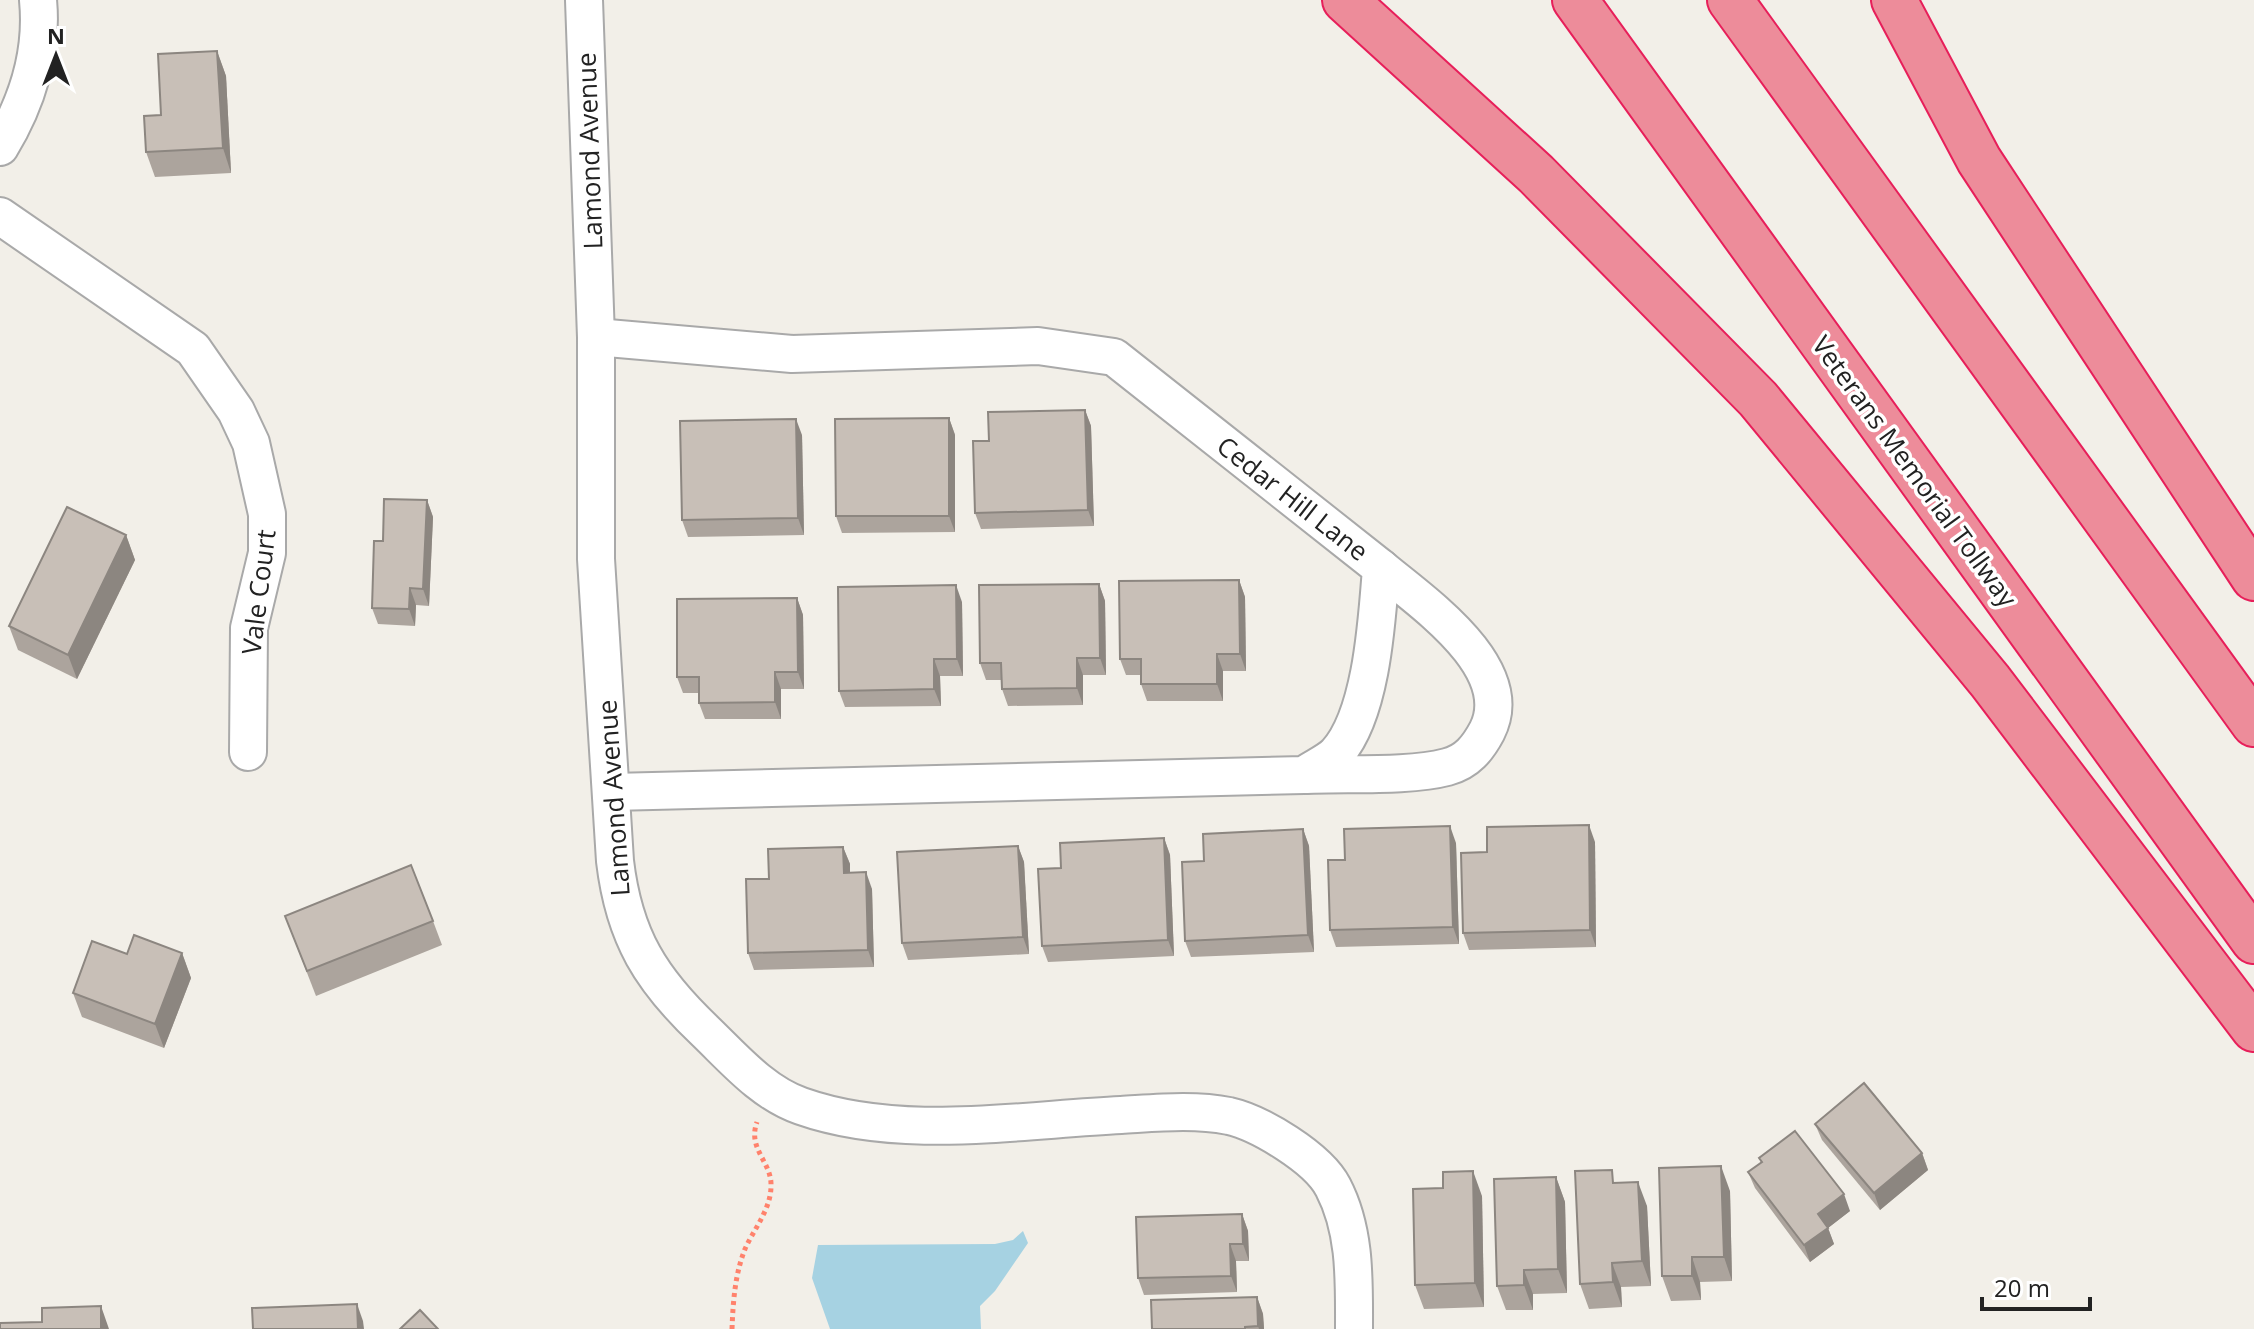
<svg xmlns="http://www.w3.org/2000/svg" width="2254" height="1329" font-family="'Open Sans',sans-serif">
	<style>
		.water { fill: #a6d2e2 }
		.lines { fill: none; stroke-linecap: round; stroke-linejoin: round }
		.minor-casing { stroke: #a9a9a9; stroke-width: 40 }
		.motorway-casing { stroke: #e71f5a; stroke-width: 48 }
		.path { stroke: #ff826c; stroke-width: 5; stroke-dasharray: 4 4; stroke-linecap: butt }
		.minor { stroke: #fff; stroke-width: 36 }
		.motorway { stroke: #ed8c9a; stroke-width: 44 }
		.wall { fill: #aca49d }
		.shaded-wall { fill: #8c8680 }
		.building { fill: #c8bfb7; stroke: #8c8680; stroke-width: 2 }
		.labels { text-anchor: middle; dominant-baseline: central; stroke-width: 7; stroke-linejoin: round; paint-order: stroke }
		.street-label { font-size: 26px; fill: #222; stroke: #fff }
	</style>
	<rect width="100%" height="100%" fill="#f2efe8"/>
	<polygon class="water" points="1023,1231 1028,1243 995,1291 980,1306 981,1329 830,1329 812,1278 818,1245 995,1244 1013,1240"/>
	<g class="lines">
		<defs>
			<g id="minor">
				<path d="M584,0L596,337V559L615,861C624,937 651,980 706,1032C734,1059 763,1093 801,1106C900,1141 1018,1120 1121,1115C1156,1113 1194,1109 1229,1116C1260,1123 1318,1158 1333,1187C1356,1231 1354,1281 1354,1329"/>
				<path d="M0,147C27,103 43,52 38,0"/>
				<polyline points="0,216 193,349 236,411 251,443 267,514 267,553 249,628 248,752"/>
				<path d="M596,337L792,354L1038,346L1114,357L1381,568C1377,619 1372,715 1336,754C1328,762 1314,768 1304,775L612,792"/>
				<path d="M1306,775C1347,773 1409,777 1447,767C1467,762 1478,748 1487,731C1519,668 1423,603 1381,568"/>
			</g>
			<g id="motorway">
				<polyline points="1345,0 1536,174 1758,399 1990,681 2254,1029"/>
				<polyline points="1575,0 2254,941"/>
				<polyline points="1730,0 2254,724"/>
				<polyline points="1894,0 1979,160 2254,578"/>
			</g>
		</defs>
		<use href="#minor" class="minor-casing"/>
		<use href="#motorway" class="motorway-casing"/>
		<path class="path" d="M732,1329C733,1302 735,1274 745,1249C754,1229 771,1209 771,1186C772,1162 747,1149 757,1122"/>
		<use href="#minor" class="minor"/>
		<use href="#motorway" class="motorway"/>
	</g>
	<g class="wall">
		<polygon points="217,51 226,76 231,173 155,177 146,152 161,115"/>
		<polygon points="1085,410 1091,426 1094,526 981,529 975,513 989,441"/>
		<polygon points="949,418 955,435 955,532 842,533 836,516"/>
		<polygon points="802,435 804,535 688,537 682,520"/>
		<polygon points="427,500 433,517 429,606 416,605 415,626 378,624 372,608 383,541"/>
		<polygon points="126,535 135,560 77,679 18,650 9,626"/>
		<polygon points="1239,580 1245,597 1246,671 1223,671 1223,701 1147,701 1141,684 1141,675 1126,675 1120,659"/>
		<polygon points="1099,584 1105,601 1106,675 1083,675 1083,705 1008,706 1002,689 1001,680 986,680 980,663"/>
		<polygon points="797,598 803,615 804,689 781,689 781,719 705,719 699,703 699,693 683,693 677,677"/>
		<polygon points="962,602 963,676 940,676 941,706 845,707 839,691"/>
		<polygon points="1303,829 1309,846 1314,952 1191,957 1185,941 1204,861"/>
		<polygon points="1164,838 1170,855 1174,956 1048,962 1042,946 1061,868"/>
		<polygon points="1595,842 1596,947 1469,950 1463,933 1487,852"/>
		<polygon points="1456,843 1459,944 1336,947 1330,930 1345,860"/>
		<polygon points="1018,846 1024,862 1029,954 908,960 902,943"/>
		<polygon points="843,847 850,864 850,873 872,889 874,967 754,970 748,953 769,879"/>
		<polygon points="285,916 433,921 442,945 316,996"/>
		<polygon points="182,953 191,978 164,1048 82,1017 73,993 127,954"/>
		<polygon points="1815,1124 1922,1153 1928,1170 1880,1210 1822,1140"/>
		<polygon points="1759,1158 1850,1211 1828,1228 1834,1244 1810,1262 1755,1188 1748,1172 1761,1163"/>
		<polygon points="1556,1177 1565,1202 1567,1293 1533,1294 1533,1310 1506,1310 1497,1286"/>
		<polygon points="1617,1182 1647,1206 1651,1286 1621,1287 1622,1307 1589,1309 1580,1284"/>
		<polygon points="1730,1191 1732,1281 1700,1282 1701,1300 1671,1301 1662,1276"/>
		<polygon points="1482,1196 1484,1307 1424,1309 1415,1285"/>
		<polygon points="1242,1214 1248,1231 1249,1261 1236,1261 1237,1292 1144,1295 1138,1278"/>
		<polygon points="1257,1297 1263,1314 1264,1329 1152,1329"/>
	</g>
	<g class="shaded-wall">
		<polygon points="217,51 226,76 231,173 223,148"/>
		<polygon points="1085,410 1091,426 1094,526 1088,510"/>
		<polygon points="949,418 955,435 955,532 949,516"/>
		<polygon points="796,419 802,435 804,535 798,518"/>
		<polygon points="427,500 433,517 429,606 423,589"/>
		<polygon points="126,535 135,560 77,679 68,655"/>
		<polygon points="1239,580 1245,597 1246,671 1240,654"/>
		<polygon points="1099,584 1105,601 1106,675 1100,658"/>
		<polygon points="956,585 962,602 963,676 957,659"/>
		<polygon points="410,588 416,605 415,626 409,609"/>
		<polygon points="797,598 803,615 804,689 798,672"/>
		<polygon points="1217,654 1223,671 1223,701 1217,684"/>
		<polygon points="1077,658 1083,675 1083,705 1077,688"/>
		<polygon points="934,659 940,676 941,706 934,689"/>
		<polygon points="775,672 781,689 781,719 775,702"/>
		<polygon points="1589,825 1595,842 1596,947 1590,930"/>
		<polygon points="1450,826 1456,843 1459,944 1453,927"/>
		<polygon points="1303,829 1309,846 1314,952 1308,935"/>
		<polygon points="1164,838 1170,855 1174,956 1168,940"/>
		<polygon points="1018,846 1024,862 1029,954 1023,937"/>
		<polygon points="843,847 850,864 850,890 844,873"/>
		<polygon points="866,872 872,889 874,967 868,950"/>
		<polygon points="182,953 191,978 164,1048 155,1024"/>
		<polygon points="1922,1153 1928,1170 1880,1210 1874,1193"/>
		<polygon points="1721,1166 1730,1191 1732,1281 1724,1257"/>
		<polygon points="1473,1171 1482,1196 1484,1307 1475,1283"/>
		<polygon points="1556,1177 1565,1202 1567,1293 1558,1269"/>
		<polygon points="1638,1182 1647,1206 1651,1286 1642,1261"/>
		<polygon points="1844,1194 1850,1211 1828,1228 1834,1244 1810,1262 1804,1245 1818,1214"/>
		<polygon points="1242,1214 1248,1231 1249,1261 1243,1244"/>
		<polygon points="1230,1244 1236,1261 1237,1292 1231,1276"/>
		<polygon points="1692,1257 1700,1282 1701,1300 1692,1276"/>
		<polygon points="1612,1263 1621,1287 1622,1307 1613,1282"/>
		<polygon points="1524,1270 1533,1294 1533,1310 1524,1285"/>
		<polygon points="1257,1297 1263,1314 1264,1329 1259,1329 1258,1326"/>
		<polygon points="357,1304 363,1321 364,1329 358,1329"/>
		<polygon points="101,1306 109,1329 101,1329"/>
	</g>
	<g class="building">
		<polygon points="217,51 223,148 146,152 144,116 161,115 158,54"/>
		<polygon points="1085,410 1088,510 975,513 973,441 989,441 988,412"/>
		<polygon points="949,418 949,516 836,516 835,419"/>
		<polygon points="796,419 798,518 682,520 680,421"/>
		<polygon points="384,499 427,500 423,589 410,588 409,609 372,608 374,541 383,541"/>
		<polygon points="67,507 126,535 68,655 9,626"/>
		<polygon points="1239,580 1240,654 1217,654 1217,684 1141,684 1141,659 1120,659 1119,581"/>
		<polygon points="1099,584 1100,658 1077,658 1077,688 1002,689 1001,663 980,663 979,585"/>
		<polygon points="956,585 957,659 934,659 934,689 839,691 838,587"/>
		<polygon points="797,598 798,672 775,672 775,702 699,703 699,677 677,677 677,599"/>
		<polygon points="1589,825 1590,930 1463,933 1461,853 1487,852 1487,827"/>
		<polygon points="1450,826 1453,927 1330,930 1328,860 1345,860 1344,829"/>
		<polygon points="1303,829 1308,935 1185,941 1182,862 1204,861 1203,834"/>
		<polygon points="1164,838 1168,940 1042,946 1038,869 1061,868 1060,843"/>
		<polygon points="1018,846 1023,937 902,943 897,852"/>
		<polygon points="843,847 844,873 866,872 868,950 748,953 746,879 769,879 768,849"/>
		<polygon points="411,865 433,921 307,971 285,916"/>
		<polygon points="134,935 182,953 155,1024 73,993 92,941 127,954"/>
		<polygon points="1864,1083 1922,1153 1874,1193 1815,1124"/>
		<polygon points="1795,1131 1844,1194 1818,1214 1828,1228 1804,1245 1748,1172 1762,1162 1759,1158"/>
		<polygon points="1721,1166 1724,1257 1692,1257 1692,1276 1662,1276 1659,1168"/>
		<polygon points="1612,1170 1613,1183 1638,1182 1642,1261 1612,1263 1613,1282 1580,1284 1575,1171"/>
		<polygon points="1473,1171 1475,1283 1415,1285 1413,1189 1443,1188 1443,1172"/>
		<polygon points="1556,1177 1558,1269 1524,1270 1524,1285 1497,1286 1494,1179"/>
		<polygon points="1242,1214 1243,1244 1230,1244 1231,1276 1138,1278 1136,1217"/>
		<polygon points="1257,1297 1258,1326 1245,1327 1245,1329 1152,1329 1151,1300"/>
		<polygon points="357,1304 358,1329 253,1329 252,1308"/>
		<polygon points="101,1306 101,1329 0,1329 0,1323 42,1322 42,1308"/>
		<polygon points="420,1310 438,1329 400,1329"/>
	</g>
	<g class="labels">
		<g class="street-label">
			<text transform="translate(589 151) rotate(-92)">Lamond Avenue</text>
			<text transform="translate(1915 471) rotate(54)">Veterans Memorial Tollway</text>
			<text transform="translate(1293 498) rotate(38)">Cedar Hill Lane</text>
			<text transform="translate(258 592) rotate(-83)">Vale Court</text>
			<text transform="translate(613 798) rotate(-94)">Lamond Avenue</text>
		</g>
	</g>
	<g transform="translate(56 56)" stroke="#ffffff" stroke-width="6" paint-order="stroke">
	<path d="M0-6L14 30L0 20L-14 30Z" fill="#222222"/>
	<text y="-12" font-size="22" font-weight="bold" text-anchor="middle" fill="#222222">N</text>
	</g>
	<path d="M1982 1297v12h108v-12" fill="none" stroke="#222222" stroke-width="4"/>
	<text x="1994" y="1297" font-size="24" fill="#222222" stroke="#ffffff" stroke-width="6" paint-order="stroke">20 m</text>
</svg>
